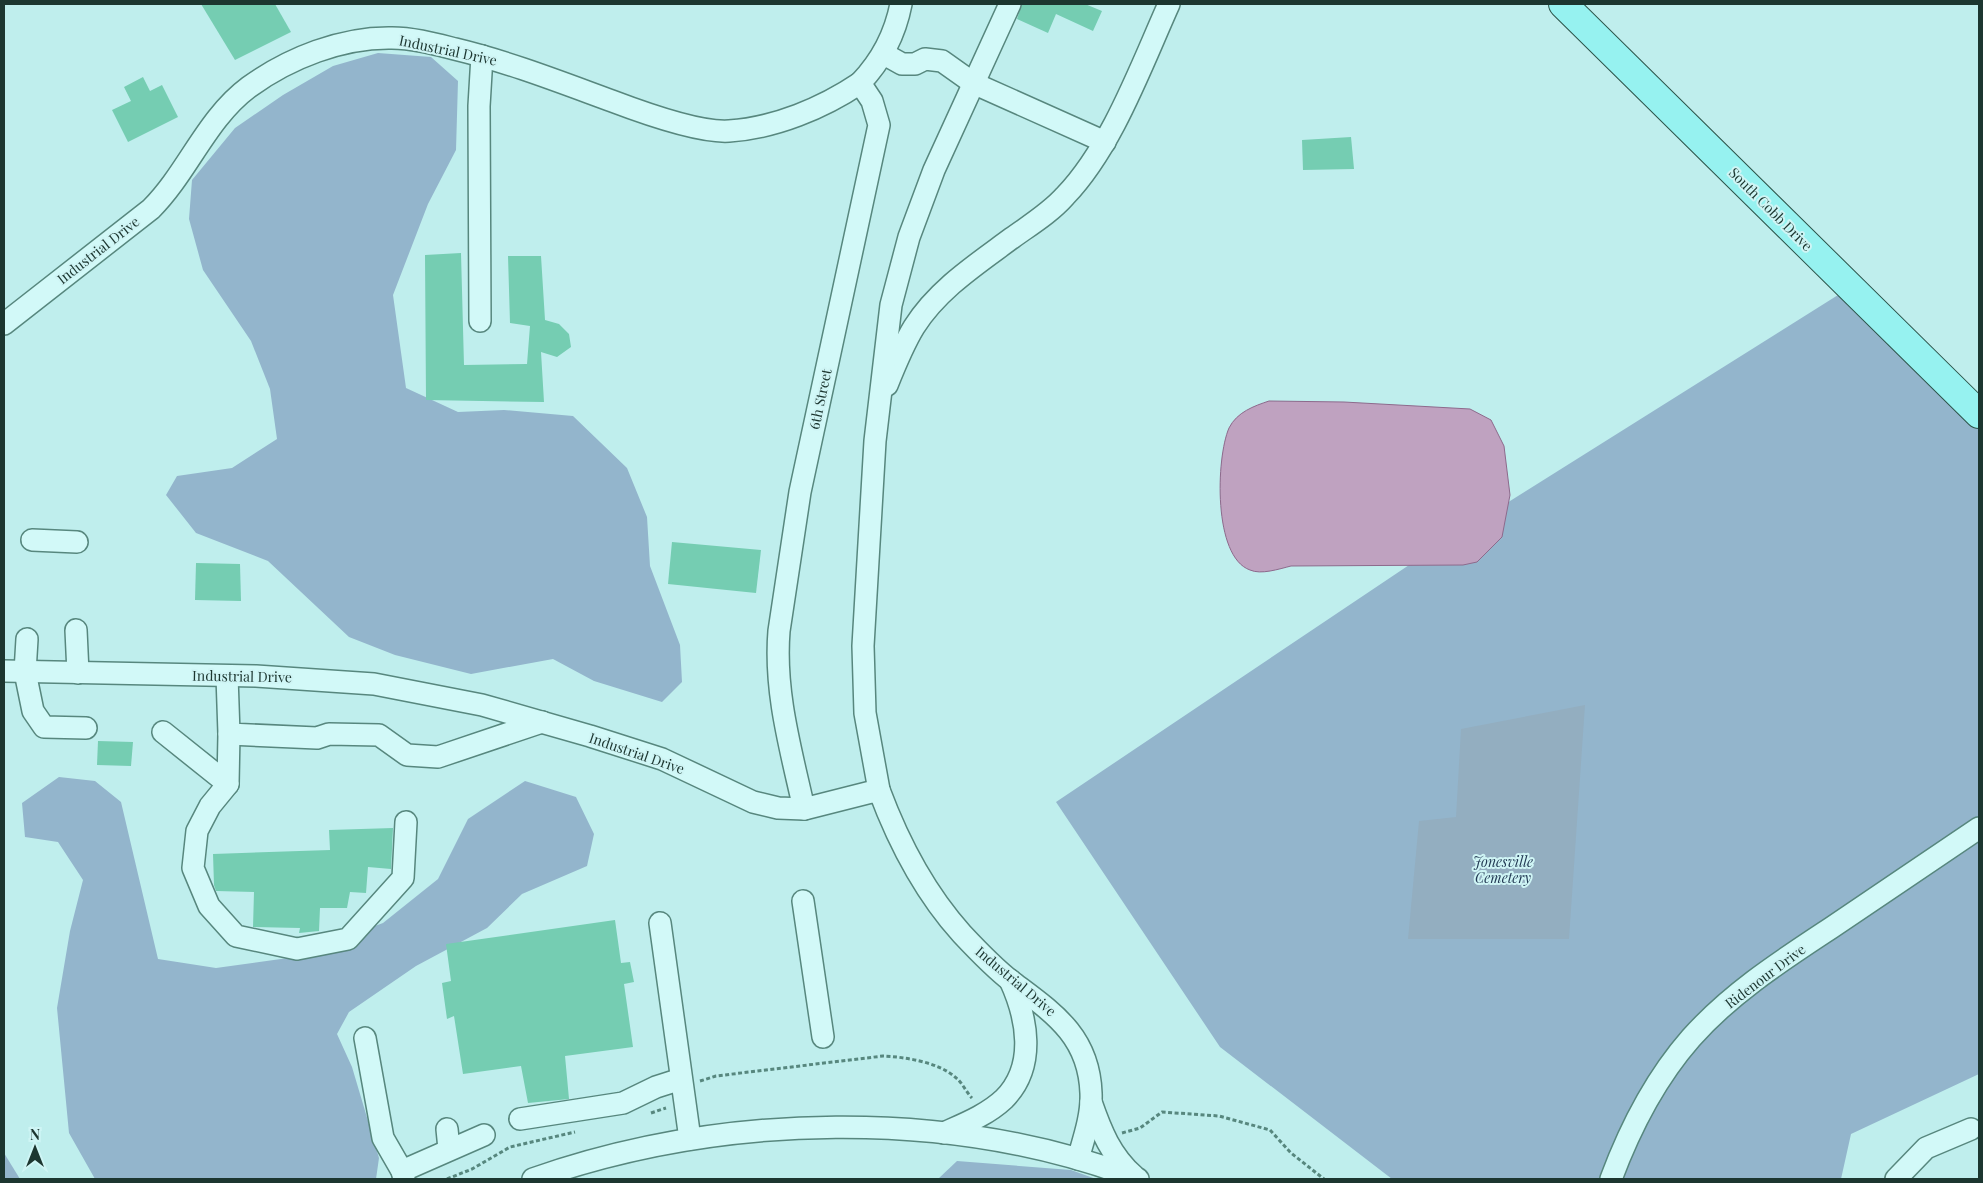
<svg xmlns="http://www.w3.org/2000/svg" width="1983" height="1183" font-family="'Playfair Display',serif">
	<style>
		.green { fill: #93b5cc }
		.cemetery { fill: #93aec0 }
		.water { fill: #bfa2c0; stroke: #8d6a8c }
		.building { fill: #75cdb2 }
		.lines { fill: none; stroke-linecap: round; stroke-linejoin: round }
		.minor-casing { stroke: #57877e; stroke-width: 24 }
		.major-casing { stroke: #2c544a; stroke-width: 30 }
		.path { stroke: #57877e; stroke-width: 3; stroke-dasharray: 4 2.5; stroke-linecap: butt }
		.minor { stroke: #d2f9f8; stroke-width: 21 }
		.major { stroke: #96f2f0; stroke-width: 28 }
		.labels { text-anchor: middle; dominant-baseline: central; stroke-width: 4; stroke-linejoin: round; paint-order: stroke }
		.street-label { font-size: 14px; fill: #1c3630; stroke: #cff5f5 }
		.park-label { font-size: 14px; font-style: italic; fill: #223953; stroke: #cff5f5 }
	</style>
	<rect width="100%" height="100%" fill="#bfeeed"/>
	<g class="green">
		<polygon points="378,53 431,57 458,81 456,150 428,204 393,295 406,388 458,412 504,410 573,416 627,468 647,517 650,566 680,645 682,682 662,702 594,681 553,659 471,674 395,655 349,637 268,561 196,533 166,495 177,476 232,468 277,439 270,389 251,341 203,270 189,219 192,180 235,128 283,95 333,66"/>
		<polygon points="1846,290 1979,416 1979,1074 1851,1134 1841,1179 1392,1179 1220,1047 1056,802 1424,555"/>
		<polygon points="59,777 95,781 121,802 158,959 216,968 288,958 383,923 438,879 468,819 525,781 576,797 594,834 587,866 522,894 487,928 416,966 349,1012 337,1034 352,1067 379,1158 376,1179 95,1179 69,1133 57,1008 70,931 83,880 58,842 25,837 22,803"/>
		<polygon points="4,1153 20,1179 4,1179"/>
		<polygon points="957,1161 1071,1170 1096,1179 938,1179"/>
	</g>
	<polygon class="cemetery" points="1585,705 1569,939 1408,939 1419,821 1456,817 1461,729"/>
	<path class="water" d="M1269,401L1344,402L1470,409L1491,420L1504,446L1510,495L1502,537L1477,562L1463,565L1291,566C1279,569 1261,575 1250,570C1213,557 1216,458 1229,428C1237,412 1254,406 1269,401Z"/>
	<g class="building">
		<polygon points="201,4 275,4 291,32 235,60"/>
		<polygon points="1022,4 1085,4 1102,11 1093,31 1056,14 1048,33 1017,19"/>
		<polygon points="143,77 150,91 162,85 178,117 128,142 112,110 131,101 124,87"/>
		<polygon points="1351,137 1354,169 1303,170 1302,140"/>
		<polygon points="461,253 464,365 527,364 530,326 510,323 508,256 541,256 545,320 559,324 569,334 571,347 557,357 541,352 544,402 426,400 425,255"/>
		<polygon points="672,542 761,550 756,593 668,584"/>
		<polygon points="196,563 240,564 241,601 195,600"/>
		<polygon points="98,741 133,742 131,766 97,765"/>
		<polygon points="393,828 391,869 368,867 366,893 350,892 347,908 320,908 319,931 299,933 300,928 253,927 254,892 216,891 214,885 213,854 330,850 329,830"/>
		<polygon points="615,920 621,963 630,962 634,982 624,984 633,1047 565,1056 569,1099 528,1103 521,1066 463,1074 454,1016 447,1019 442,983 451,981 446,944"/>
	</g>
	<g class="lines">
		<defs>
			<g id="minor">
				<polyline points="884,54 902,64 915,64 925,59 942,61 973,83 1105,142"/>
				<polyline points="480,321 479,106 482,56"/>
				<path d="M4,324L151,209C188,172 206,119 249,87C289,58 342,37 392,38C413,38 435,44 455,49C509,62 560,82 612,101C641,112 699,133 729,131C775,128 823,108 860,83"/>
				<path d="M887,385C895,365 903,345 914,327C938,289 977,264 1012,238C1030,225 1050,213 1065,196C1112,147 1141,66 1169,4"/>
				<polyline points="32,540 77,542"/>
				<polyline points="76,630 78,673"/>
				<polyline points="27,639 25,672 33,711 44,727 86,728"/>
				<path d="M4,671L256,676L374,684L482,705L590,736L662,759L753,802L778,808L804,809L879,790C898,841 925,893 962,934C977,950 993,967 1011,981C1052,1012 1089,1035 1091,1093C1092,1115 1084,1138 1078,1159"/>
				<polyline points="227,676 229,734 317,738 329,734 379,735 407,755 438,757 542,722"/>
				<polyline points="163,732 228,784"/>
				<polyline points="229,734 228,784 210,806 197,831 193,868 209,906 236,936 297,949 348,939 403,878 406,822"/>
				<polyline points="879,790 865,713 863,646 875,441 891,305 909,237 934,170 1010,4"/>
				<path d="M804,809C791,750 774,692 779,631L800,492L879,125L872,101L860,83C882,60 895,35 901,4"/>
				<polyline points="803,901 823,1037"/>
				<polyline points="660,923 690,1139"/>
				<polyline points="365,1038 383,1138 402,1171 404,1179"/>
				<path d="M1091,1102C1101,1131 1111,1156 1134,1176"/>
				<polyline points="520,1119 623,1103 656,1087 681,1079"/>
				<polyline points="447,1129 449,1149"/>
				<path d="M944,1133C964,1124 987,1115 1004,1099C1037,1066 1027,1017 1010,980"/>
				<polyline points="402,1171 484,1135"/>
				<path d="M533,1179C722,1113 950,1107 1138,1179"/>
				<path d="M1611,1179C1630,1128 1655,1079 1691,1038C1731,993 1781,961 1831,928C1880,895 1930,861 1979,828"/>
				<polyline points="1896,1179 1926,1148 1971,1129"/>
			</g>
			<polyline id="major" points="1563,4 1979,414"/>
		</defs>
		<use href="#minor" class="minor-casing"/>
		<use href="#major" class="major-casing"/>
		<g class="path">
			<path d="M700,1081L716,1076L883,1056C905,1057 938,1062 955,1077C962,1082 966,1092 972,1098"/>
			<polyline points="651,1113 666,1108"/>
			<polyline points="1122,1133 1140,1128 1162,1112 1219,1116 1270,1130 1291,1153 1324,1179"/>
			<polyline points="447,1179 472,1169 510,1147 575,1132"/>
		</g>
		<use href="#minor" class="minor"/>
		<use href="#major" class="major"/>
	</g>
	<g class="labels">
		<g class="street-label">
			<text transform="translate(448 50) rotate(12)">Industrial Drive</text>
			<text transform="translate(1771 209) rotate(45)">South Cobb Drive</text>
			<text transform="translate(98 250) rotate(-38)">Industrial Drive</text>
			<text transform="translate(820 399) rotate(-78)">6th Street</text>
			<text transform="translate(242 676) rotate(1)">Industrial Drive</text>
			<text transform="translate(637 753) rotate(19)">Industrial Drive</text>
			<text transform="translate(1765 976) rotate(-37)">Ridenour Drive</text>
			<text transform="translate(1016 981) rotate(40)">Industrial Drive</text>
		</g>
		<g class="park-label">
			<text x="1503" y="861">Jonesville<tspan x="1503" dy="16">Cemetery</tspan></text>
		</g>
	</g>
	<rect width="1983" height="1183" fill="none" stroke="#1c3630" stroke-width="10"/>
	<g transform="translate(35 1148)" stroke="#cff5f5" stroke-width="4" paint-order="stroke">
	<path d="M0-4L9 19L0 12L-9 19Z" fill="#1c3630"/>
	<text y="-8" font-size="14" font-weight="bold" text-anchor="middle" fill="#1c3630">N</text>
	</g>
</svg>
